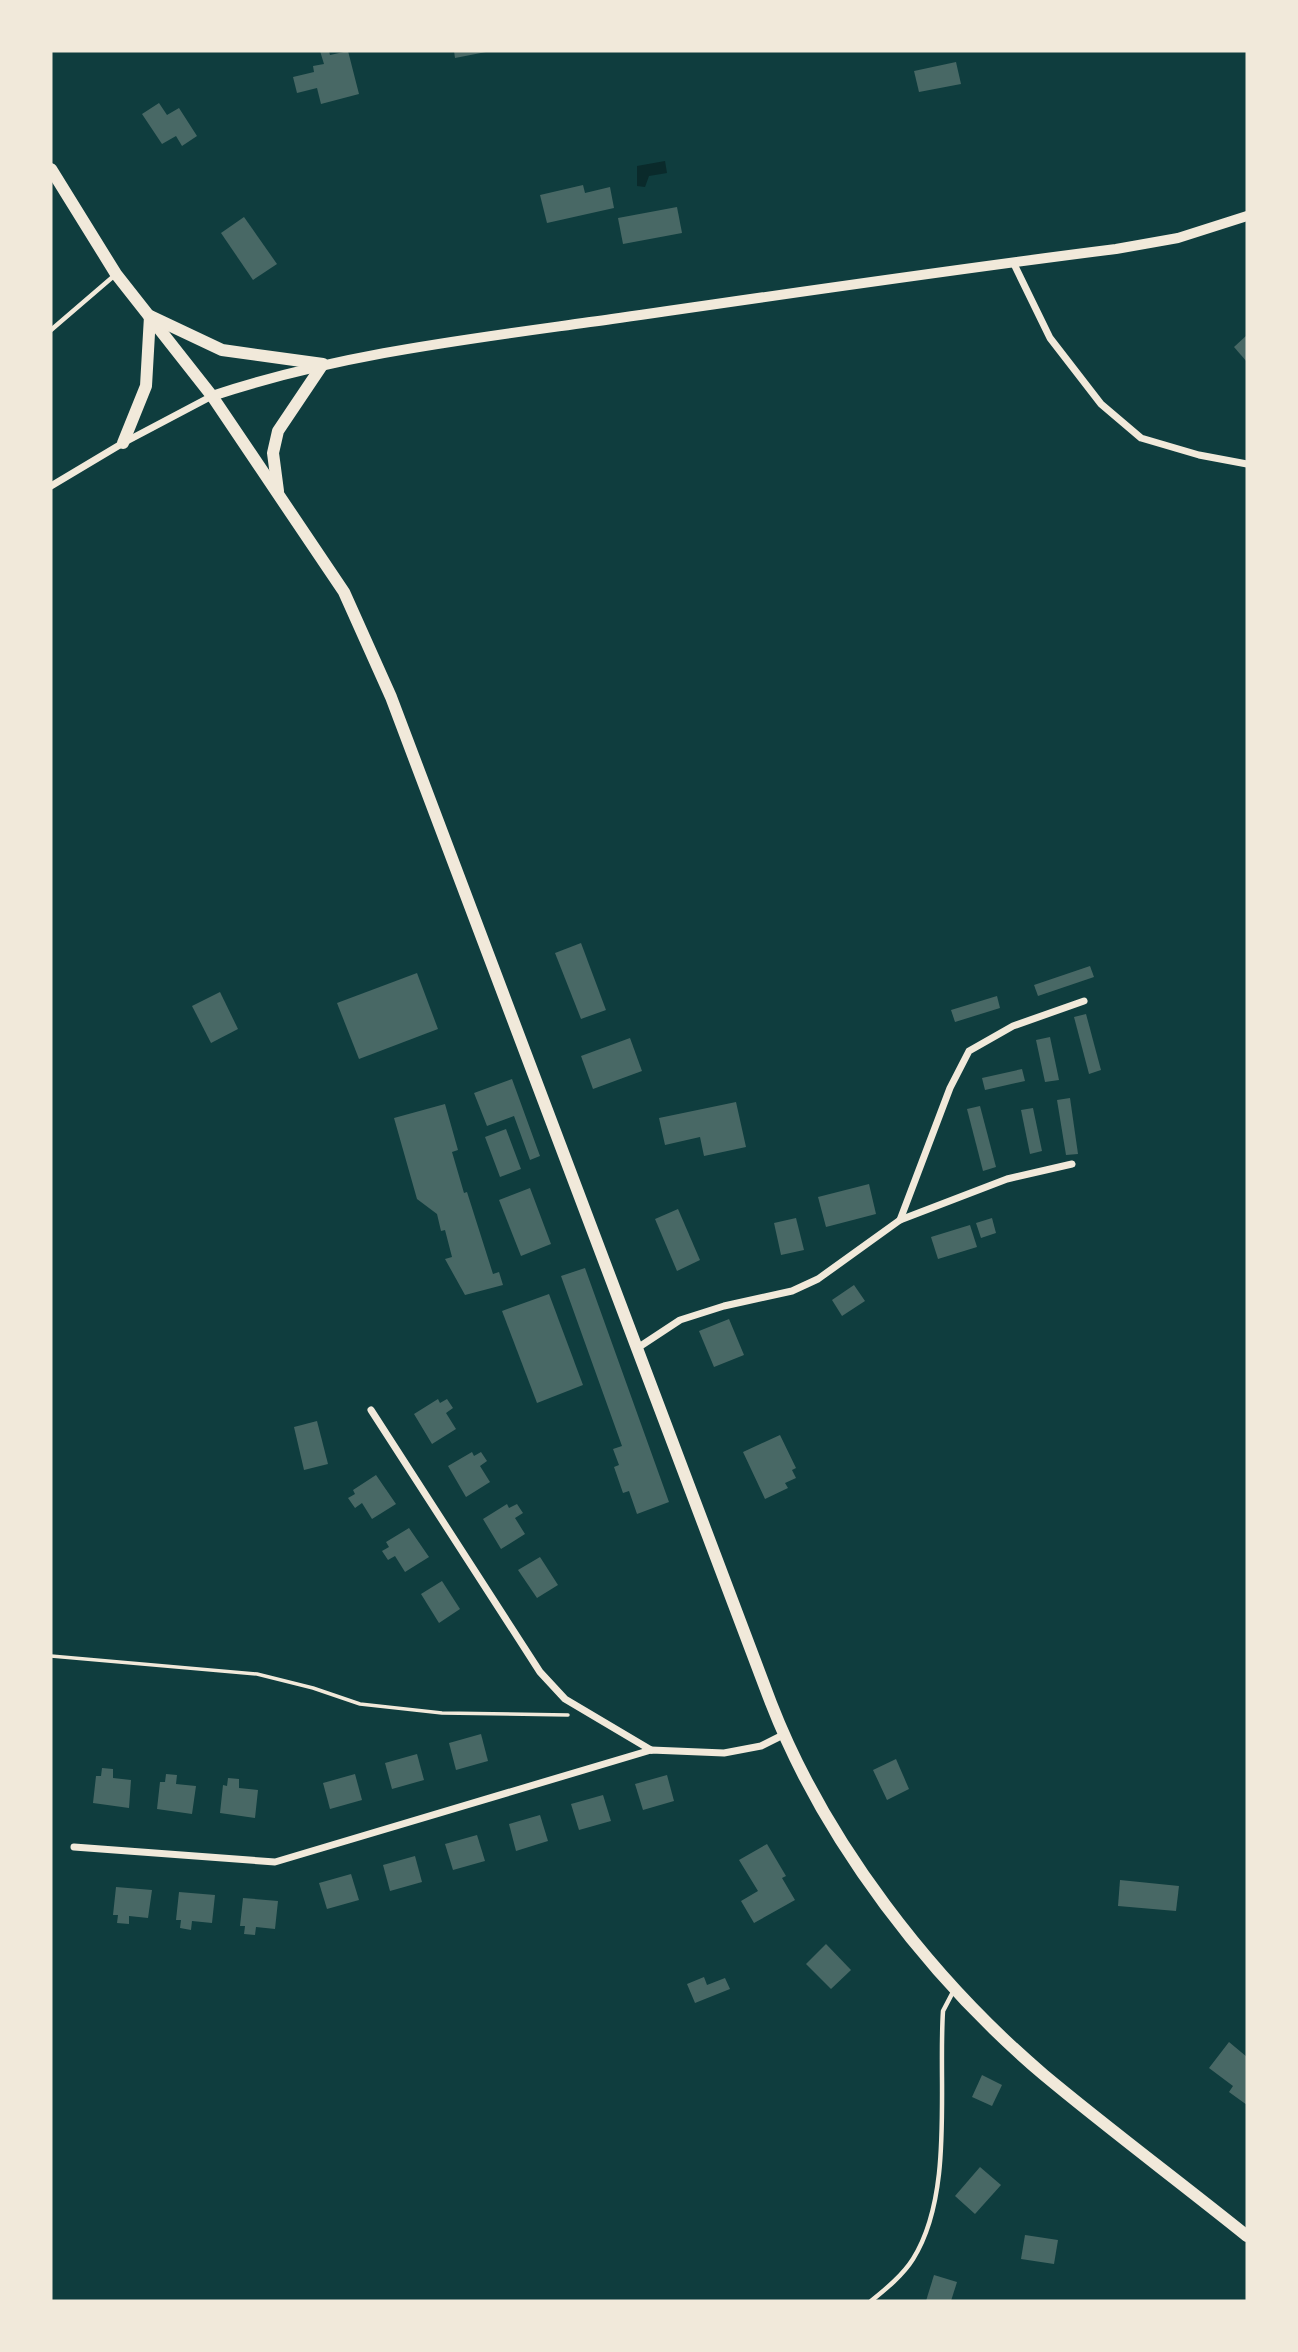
<svg xmlns="http://www.w3.org/2000/svg" width="1298" height="2352" font-family="'Times New Roman',serif">
	<style>
		.water { fill: #0a2a2b }
		.building { fill: #486865 }
		.lines { fill: none; stroke-linecap: round; stroke-linejoin: round }
		.path { stroke: #f1e9da; stroke-width: 3.5 }
		.service { stroke: #f1e9da; stroke-width: 4.5 }
		.minor { stroke: #f1e9da; stroke-width: 7 }
		.tertiary { stroke: #f1e9da; stroke-width: 10 }
		.secondary { stroke: #f1e9da; stroke-width: 12 }
	</style>
	<rect width="100%" height="100%" fill="#0f3d3e"/>
	<polygon class="water" points="665,161 667,173 649,176 645,187 637,186 637,166"/>
	<g class="building">
		<polygon points="320,51 329,51 330,55 348,51 359,94 321,104 317,88 297,93 293,77 314,72 313,66 324,64"/>
		<polygon points="454,51 486,51 486,52 455,58"/>
		<polygon points="956,62 961,84 919,92 914,71"/>
		<polygon points="159,103 167,115 179,108 197,136 182,146 176,136 162,144 142,114"/>
		<polygon points="583,185 585,193 610,187 614,208 547,223 540,195"/>
		<polygon points="677,207 682,233 623,244 618,218"/>
		<polygon points="244,217 277,264 253,280 221,233"/>
		<polygon points="1247,335 1247,362 1234,347"/>
		<polygon points="581,943 606,1010 581,1019 555,953"/>
		<polygon points="1090,966 1094,977 1038,996 1034,985"/>
		<polygon points="417,973 438,1029 359,1059 337,1003"/>
		<polygon points="220,992 238,1029 211,1043 192,1006"/>
		<polygon points="997,996 1000,1008 955,1022 951,1010"/>
		<polygon points="1086,1014 1101,1070 1089,1074 1074,1017"/>
		<polygon points="1050,1037 1059,1080 1045,1082 1036,1040"/>
		<polygon points="630,1038 642,1071 593,1089 581,1056"/>
		<polygon points="1022,1069 1025,1081 985,1090 982,1078"/>
		<polygon points="512,1079 540,1156 530,1160 514,1116 487,1126 474,1093"/>
		<polygon points="1070,1098 1078,1154 1066,1155 1057,1100"/>
		<polygon points="736,1102 746,1147 704,1156 700,1137 665,1145 659,1118"/>
		<polygon points="445,1104 458,1150 452,1152 464,1193 467,1192 493,1274 499,1272 503,1285 465,1295 445,1259 452,1257 445,1230 441,1231 437,1214 417,1199 394,1118"/>
		<polygon points="980,1106 996,1167 983,1171 967,1109"/>
		<polygon points="1033,1108 1042,1151 1030,1154 1021,1110"/>
		<polygon points="506,1129 521,1169 500,1177 485,1137"/>
		<polygon points="869,1184 876,1214 826,1227 818,1197"/>
		<polygon points="530,1188 551,1244 521,1256 499,1200"/>
		<polygon points="678,1209 700,1260 677,1271 655,1219"/>
		<polygon points="796,1218 804,1250 781,1255 774,1223"/>
		<polygon points="992,1218 996,1233 981,1238 976,1223"/>
		<polygon points="970,1225 977,1247 938,1259 931,1237"/>
		<polygon points="585,1268 669,1502 637,1514 629,1491 623,1493 614,1467 619,1465 613,1449 622,1446 561,1276"/>
		<polygon points="854,1285 865,1301 842,1316 832,1300"/>
		<polygon points="549,1294 583,1385 537,1403 502,1311"/>
		<polygon points="729,1319 744,1355 714,1367 699,1331"/>
		<polygon points="438,1399 440,1403 447,1399 453,1408 446,1413 456,1429 432,1444 414,1414"/>
		<polygon points="317,1421 328,1464 304,1470 294,1427"/>
		<polygon points="780,1435 796,1468 792,1470 796,1478 785,1483 788,1488 765,1499 743,1452"/>
		<polygon points="472,1452 474,1456 481,1452 487,1461 480,1466 490,1482 466,1497 448,1466"/>
		<polygon points="376,1475 396,1504 372,1519 362,1503 355,1508 348,1498 355,1494 353,1490"/>
		<polygon points="507,1504 509,1508 517,1504 523,1513 515,1518 525,1534 501,1549 483,1519"/>
		<polygon points="409,1528 429,1557 405,1572 395,1556 388,1560 382,1551 389,1547 386,1542"/>
		<polygon points="540,1557 558,1585 537,1598 518,1570"/>
		<polygon points="442,1581 460,1609 439,1623 421,1594"/>
		<polygon points="481,1734 488,1761 456,1770 449,1743"/>
		<polygon points="417,1754 424,1780 392,1789 385,1763"/>
		<polygon points="896,1759 909,1789 887,1800 873,1770"/>
		<polygon points="102,1768 113,1769 113,1778 131,1780 129,1808 93,1803 96,1776 101,1776"/>
		<polygon points="166,1774 177,1775 176,1784 196,1786 192,1814 157,1809 160,1782 165,1782"/>
		<polygon points="355,1774 362,1800 330,1809 323,1783"/>
		<polygon points="667,1775 674,1801 643,1810 635,1784"/>
		<polygon points="228,1778 239,1779 239,1788 258,1790 255,1818 220,1813 223,1785 227,1786"/>
		<polygon points="603,1795 611,1821 579,1830 571,1804"/>
		<polygon points="540,1815 548,1841 516,1851 509,1824"/>
		<polygon points="477,1835 485,1861 453,1870 445,1844"/>
		<polygon points="767,1844 786,1876 782,1878 795,1900 754,1923 741,1901 758,1891 739,1860"/>
		<polygon points="415,1856 422,1882 390,1891 383,1865"/>
		<polygon points="351,1874 359,1900 327,1909 319,1883"/>
		<polygon points="1120,1880 1179,1886 1176,1911 1118,1906"/>
		<polygon points="116,1887 152,1890 148,1918 129,1916 129,1924 117,1923 118,1915 113,1915"/>
		<polygon points="179,1892 215,1895 212,1923 192,1921 191,1930 180,1928 181,1920 176,1920"/>
		<polygon points="243,1898 278,1901 275,1929 256,1927 255,1935 244,1934 245,1926 240,1926"/>
		<polygon points="826,1944 851,1970 831,1989 806,1964"/>
		<polygon points="704,1977 707,1985 725,1978 730,1989 695,2003 687,1984"/>
		<polygon points="1229,2042 1247,2057 1247,2105 1229,2092 1233,2086 1209,2068"/>
		<polygon points="982,2075 1002,2085 992,2106 972,2097"/>
		<polygon points="980,2167 1001,2185 975,2214 955,2196"/>
		<polygon points="1025,2235 1058,2240 1054,2264 1021,2259"/>
		<polygon points="934,2275 957,2282 951,2301 926,2301"/>
	</g>
	<g class="lines">
		<polyline class="path" points="51,1656 257,1674 313,1688 360,1704 442,1713 568,1715"/>
		<g class="service">
			<polyline points="51,330 115,275"/>
			<path d="M871,2301C886,2289 903,2275 913,2259C954,2194 938,2086 943,2011L954,1990"/>
		</g>
		<g class="minor">
			<polyline points="1013,262 1050,338 1101,404 1141,438 1199,455 1247,464"/>
			<polyline points="51,486 123,443 212,396"/>
			<polyline points="900,1220 950,1088 969,1051 1013,1026 1084,1001"/>
			<polyline points="636,1349 680,1320 724,1306 792,1291 818,1279 900,1220 1007,1179 1072,1164"/>
			<polyline points="371,1410 540,1672 565,1699 651,1750"/>
			<polyline points="74,1847 275,1862 651,1750 724,1753 761,1746 783,1735"/>
		</g>
		<path class="tertiary" d="M212,396C341,353 478,338 612,319C780,295 948,270 1116,249L1178,238L1247,216"/>
		<g class="secondary">
			<path d="M51,169L116,274L212,396L344,592L391,697L771,1703C825,1842 931,1979 1044,2075C1110,2130 1180,2182 1247,2236"/>
			<polyline points="123,443 146,386 150,316 222,350 323,364 278,431 273,453 278,491"/>
		</g>
	</g>
	<rect width="1298" height="2352" fill="none" stroke="#f1e9da" stroke-width="105"/>
</svg>
